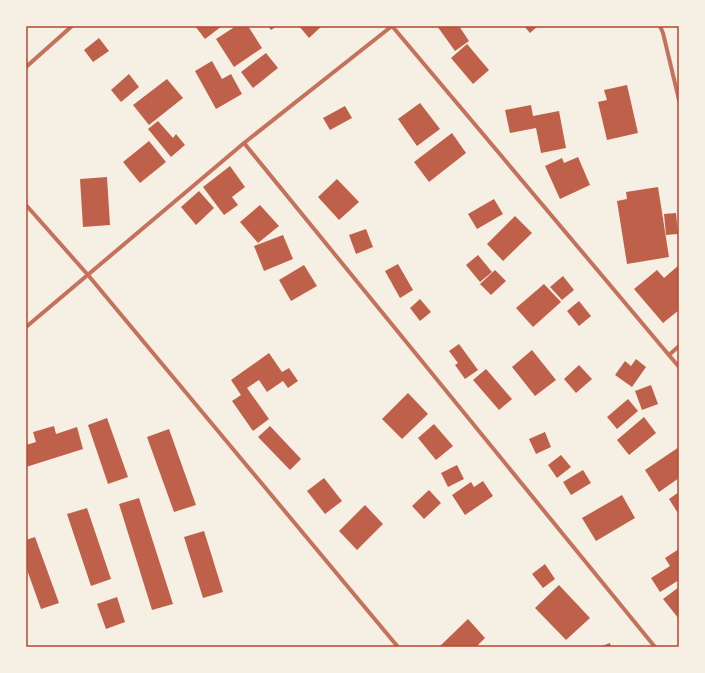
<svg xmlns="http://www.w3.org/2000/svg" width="705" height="673" font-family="Cabin,sans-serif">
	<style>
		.building { fill: #bf614a }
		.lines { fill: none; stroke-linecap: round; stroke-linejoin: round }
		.minor { stroke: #c5725c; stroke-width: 4 }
		.neatline { fill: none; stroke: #b5482f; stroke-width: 1.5 }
	</style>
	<rect width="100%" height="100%" fill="#f6efe4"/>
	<g class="building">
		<polygon points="195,26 222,26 205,39"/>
		<polygon points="236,26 248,26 262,48 234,67 216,39"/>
		<polygon points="268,26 277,26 271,30"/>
		<polygon points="299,26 322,26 309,38"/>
		<polygon points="437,26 459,26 469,41 455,51"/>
		<polygon points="524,26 538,26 530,33"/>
		<polygon points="99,38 109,51 93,62 84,50"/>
		<polygon points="467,44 489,70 473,84 451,58"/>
		<polygon points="266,53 278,68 253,88 241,72"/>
		<polygon points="212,61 222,79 231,74 242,94 216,109 195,71"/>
		<polygon points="129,74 139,87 121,102 111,90"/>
		<polygon points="167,79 183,98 149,125 133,105"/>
		<polygon points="627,85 638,133 607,140 598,102 607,100 604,90"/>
		<polygon points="420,103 440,129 417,146 398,119"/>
		<polygon points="531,105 533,116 559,111 566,148 541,153 536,128 510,133 505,110"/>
		<polygon points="345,106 352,118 330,130 323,118"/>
		<polygon points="158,121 173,138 176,134 185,145 171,157 148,129"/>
		<polygon points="452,133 466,153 429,182 414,162"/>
		<polygon points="149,141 166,162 140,183 123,162"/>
		<polygon points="578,157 590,185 560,199 545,166 562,158 564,163"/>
		<polygon points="230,166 245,187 232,197 238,205 224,215 203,187"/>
		<polygon points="107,177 110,225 83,227 80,179"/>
		<polygon points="337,179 359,202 339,220 318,197"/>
		<polygon points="658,187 669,257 627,264 617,201 627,199 626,192"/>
		<polygon points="199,191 214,208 196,225 181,207"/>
		<polygon points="494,199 503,214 477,229 468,214"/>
		<polygon points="260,205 279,226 258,243 240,222"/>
		<polygon points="676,213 678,234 666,235 664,214"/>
		<polygon points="515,216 532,233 503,261 487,244"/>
		<polygon points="366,229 373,247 356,254 349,235"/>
		<polygon points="283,235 293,259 264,271 254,246"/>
		<polygon points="478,255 492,272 480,282 466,265"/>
		<polygon points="398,264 413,290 400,298 385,271"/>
		<polygon points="304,265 317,286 291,301 279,280"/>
		<polygon points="679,265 679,310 663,323 634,289 657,270 664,278"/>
		<polygon points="495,270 506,281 491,295 480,284"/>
		<polygon points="563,276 574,290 562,300 550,287"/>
		<polygon points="544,284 561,302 533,327 516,308"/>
		<polygon points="420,299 431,312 420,321 410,308"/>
		<polygon points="579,301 591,316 579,326 567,311"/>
		<polygon points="459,344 478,370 465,379 455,365 458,363 449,351"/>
		<polygon points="532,350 556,380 535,396 512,367"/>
		<polygon points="269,353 282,372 289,368 298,381 288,388 283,381 267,392 259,380 247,388 269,419 253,431 232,401 241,395 231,380"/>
		<polygon points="636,359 646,367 632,387 615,375 625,361 631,366"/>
		<polygon points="579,365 592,379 576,393 564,379"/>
		<polygon points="486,369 512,399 499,410 473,380"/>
		<polygon points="651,385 658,404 642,410 635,391"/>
		<polygon points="408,393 428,414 402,439 382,419"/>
		<polygon points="628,399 638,411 617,429 607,417"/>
		<polygon points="644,417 656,433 629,455 617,440"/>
		<polygon points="107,418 128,477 108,484 88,425"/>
		<polygon points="434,424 453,446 436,460 418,438"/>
		<polygon points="54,426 56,434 77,427 83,449 26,467 26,445 36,442 33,432"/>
		<polygon points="270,426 301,459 290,470 258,437"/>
		<polygon points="169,429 196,505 174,512 147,437"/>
		<polygon points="545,432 551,447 536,454 529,439"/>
		<polygon points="679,447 679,478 659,492 645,470"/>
		<polygon points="561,455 571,467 557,478 548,465"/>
		<polygon points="457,465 464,479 448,487 441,473"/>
		<polygon points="583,470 591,483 571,495 563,482"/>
		<polygon points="324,478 342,501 325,514 307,491"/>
		<polygon points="483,481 493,496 465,515 452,495 471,482 474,487"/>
		<polygon points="429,490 441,503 424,519 412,506"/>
		<polygon points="679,492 679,515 669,499"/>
		<polygon points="622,495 635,518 596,541 582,518"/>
		<polygon points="139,498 173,604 152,610 119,504"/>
		<polygon points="365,505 383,524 357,550 339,531"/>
		<polygon points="87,508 111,579 91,586 67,514"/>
		<polygon points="204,531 223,592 203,598 184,537"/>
		<polygon points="35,537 59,603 41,609 26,567 26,540"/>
		<polygon points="679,549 679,580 660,592 651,578 670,566 665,558"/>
		<polygon points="545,564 555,579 543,588 532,574"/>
		<polygon points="559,585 590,618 566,640 535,608"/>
		<polygon points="679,587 679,619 663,599"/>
		<polygon points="117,597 125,622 106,629 97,604"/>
		<polygon points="468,619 485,638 476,647 439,647"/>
		<polygon points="610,643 611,647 599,647"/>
	</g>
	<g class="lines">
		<g class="minor">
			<polyline points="392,26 679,367"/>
			<polyline points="660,26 663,33 679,100"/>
			<polyline points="26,67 72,26"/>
			<polyline points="244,143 655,647"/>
			<polyline points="26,205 88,275 398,647"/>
			<polyline points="26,327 244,143 392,26"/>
			<polyline points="669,355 679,346"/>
		</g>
	</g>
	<rect width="705" height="673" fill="none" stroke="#f6efe4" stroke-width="54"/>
	<rect x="27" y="27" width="651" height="619" class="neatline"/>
</svg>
